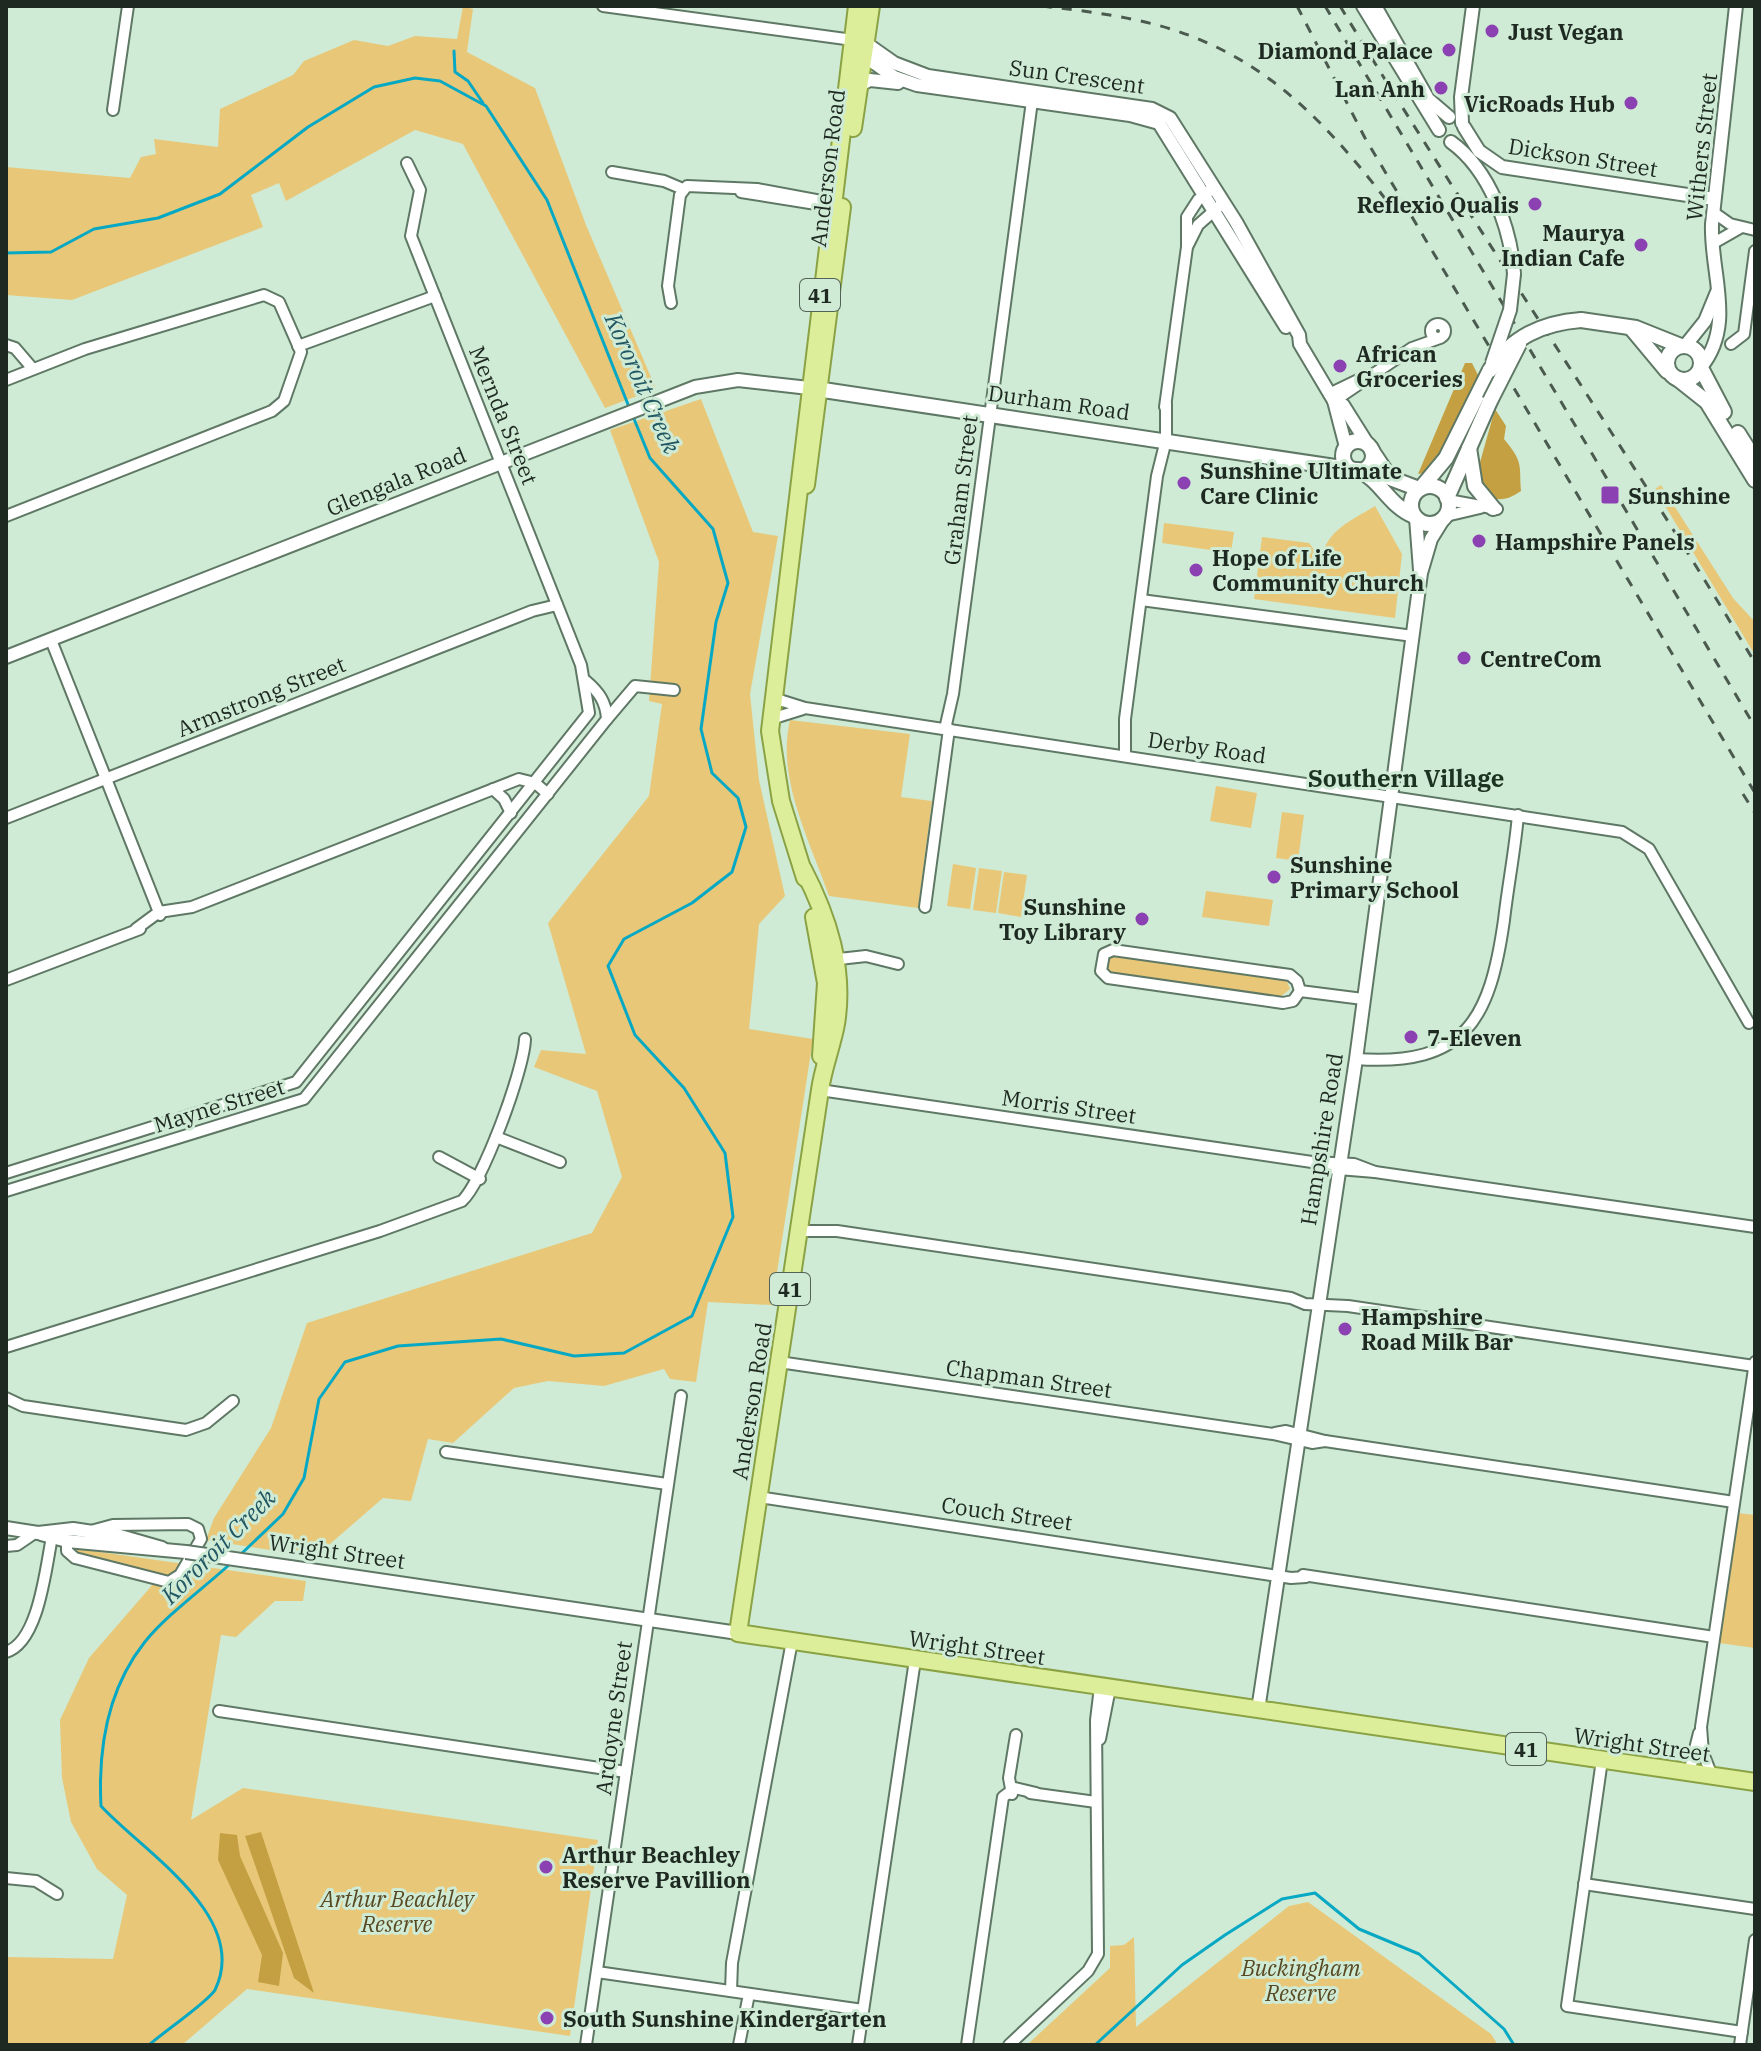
<svg xmlns="http://www.w3.org/2000/svg" width="1761" height="2051" font-family="'IBM Plex Serif',serif">
	<style>
		.green { fill: #e8c878 }
		.forest { fill: #c4a042 }
		.lines { fill: none; stroke-linecap: round; stroke-linejoin: round }
		.stream { stroke: #07a8c4; stroke-width: 3 }
		.minor-casing { stroke: #5f7865; stroke-width: 14 }
		.tertiary-casing { stroke: #5f7865; stroke-width: 16 }
		.secondary-casing { stroke: #5f7865; stroke-width: 18 }
		.primary-casing { stroke: #8ba244; stroke-width: 20 }
		.minor { stroke: #fff; stroke-width: 10 }
		.tertiary { stroke: #fff; stroke-width: 12 }
		.secondary { stroke: #fff; stroke-width: 14 }
		.primary { stroke: #ddee9a; stroke-width: 16 }
		.rail { stroke: #4b5a4f; stroke-width: 3; stroke-dasharray: 10 10; stroke-linecap: butt }
		.tertiary-bridge-casing { stroke: #5f7865; stroke-width: 16; stroke-linecap: butt }
		.secondary-bridge-casing { stroke: #5f7865; stroke-width: 18; stroke-linecap: butt }
		.tertiary-bridge { stroke: #fff; stroke-width: 12 }
		.secondary-bridge { stroke: #fff; stroke-width: 14 }
		.poi-dot { fill: #8b41b2; stroke: #cfebd5; stroke-width: 3 }
		.labels { text-anchor: middle; dominant-baseline: central; stroke-width: 6; stroke-linejoin: round; paint-order: stroke }
		.shield { fill: #cfebd5; stroke: #536357; stroke-width: 2 }
		.shield-label { font-size: 20px; font-weight: bold; fill: #1e2921 }
		.poi-label { font-size: 22px; font-weight: bold; fill: #1e2921; stroke: #cfebd5; text-anchor: start }
		.street-label { font-size: 22px; fill: #1e2921; stroke: #cfebd5 }
		.park-label { font-size: 22px; font-style: italic; fill: #584922; stroke: #cfebd5 }
		.water-label { font-size: 24px; font-style: italic; fill: #225764; stroke: #cfebd5 }
		.neighbourhood-label { font-size: 24px; font-weight: bold; fill: #1c3322; stroke: #cfebd5 }
	</style>
	<rect width="100%" height="100%" fill="#cfebd5"/>
	<g class="green">
		<polygon points="463,6 473,9 467,52 535,88 586,225 656,389 605,408 463,144 415,130 286,201 279,183 251,195 263,227 72,300 6,295 6,167 130,178 141,157 156,154 154,139 218,147 220,109 293,75 304,61 354,40 388,46 415,36 457,39"/>
		<polygon points="701,399 753,532 778,536 750,694 759,780 785,896 759,924 749,1029 813,1039 772,1305 708,1302 696,1382 670,1379 664,1369 604,1386 548,1381 514,1388 453,1443 428,1439 411,1501 383,1498 315,1557 206,1540 214,1518 271,1428 307,1323 592,1233 622,1177 597,1091 534,1067 541,1050 586,1054 548,923 649,796 662,704 649,701 659,562 610,430"/>
		<polygon points="1661,485 1733,598 1755,622 1755,655 1655,489"/>
		<path d="M1375,506L1402,554L1395,618L1254,599L1262,537L1309,543L1315,551L1323,552C1331,528 1354,519 1375,506Z"/>
		<polygon points="1164,523 1234,532 1231,553 1162,543"/>
		<path d="M790,720L910,734L901,797L932,801L918,908L829,896C810,841 776,778 790,720Z"/>
		<polygon points="1216,786 1257,793 1251,828 1210,821"/>
		<polygon points="1282,812 1304,815 1298,861 1276,858"/>
		<polygon points="953,864 976,868 970,909 947,906"/>
		<polygon points="979,868 1002,871 996,913 973,910"/>
		<polygon points="1004,872 1027,875 1021,917 998,913"/>
		<polygon points="1206,891 1273,900 1269,926 1202,917"/>
		<polygon points="1111,954 1286,979 1290,989 1280,997 1112,973 1105,965"/>
		<polygon points="1738,1513 1755,1515 1755,1648 1719,1643"/>
		<polygon points="78,1549 306,1581 303,1601 275,1601 236,1637 221,1635 191,1820 243,1788 598,1840 570,2036 247,1989 182,2045 6,2045 6,1957 113,1959 127,1895 97,1869 71,1822 62,1778 60,1720 89,1658 160,1576 75,1552"/>
		<polygon points="1308,1902 1491,2034 1498,2045 1027,2045 1110,1968 1110,1946 1124,1945 1134,1937 1136,2027 1289,1906"/>
	</g>
	<g class="forest">
		<polygon points="1465,363 1472,363 1479,377 1438,456 1425,473 1418,474"/>
		<path d="M1495,409L1506,426L1504,439C1524,463 1519,465 1521,491C1509,499 1501,502 1487,496L1477,473Z"/>
		<polygon points="261,1832 314,1993 294,1978 245,1836"/>
		<polygon points="220,1833 237,1835 240,1856 283,1953 279,1986 258,1982 262,1955 218,1860"/>
	</g>
	<g class="lines">
		<g class="stream">
			<polyline points="454,51 455,72 468,81 483,103"/>
			<polyline points="6,253 51,252 94,229 158,218 220,194 308,127 374,87 415,78 440,81 486,106 547,200 629,407"/>
			<polyline points="239,1556 283,1514 304,1478 319,1399 345,1362 398,1346 501,1339 574,1356 624,1353 692,1316 733,1217 725,1153 684,1088 635,1035 608,966 624,939 692,903 732,872 746,827 738,798 712,773 701,729 716,622 728,583 713,529 650,458 632,414"/>
			<path d="M149,2045C162,2033 208,2002 215,1990C251,1916 142,1851 101,1806C98,1749 108,1689 144,1643C166,1615 204,1588 230,1564"/>
			<polyline points="1095,2045 1182,1965 1225,1935 1282,1899 1315,1893 1359,1929 1419,1954 1504,2029 1514,2045"/>
		</g>
		<defs>
			<g id="minor">
				<polyline points="603,6 853,40"/>
				<polyline points="113,110 128,6"/>
				<polyline points="612,172 664,181 683,189"/>
				<polyline points="741,192 816,204"/>
				<polyline points="1713,212 1730,224 1755,230"/>
				<polyline points="1712,244 1740,228"/>
				<polyline points="1188,245 1198,225 1223,203"/>
				<polyline points="671,303 668,286 680,195 687,186 757,189 832,203"/>
				<circle cx="1438" cy="331" r="7"/>
				<polyline points="1731,344 1744,334 1755,251"/>
				<polyline points="6,345 15,348 33,369"/>
				<polyline points="298,346 435,296"/>
				<polyline points="6,380 85,349 264,295 279,302 301,352 284,401 272,411 6,516"/>
				<polyline points="1329,394 1358,380"/>
				<polyline points="1334,401 1412,348 1440,338"/>
				<polyline points="1165,407 1187,247 1187,217 1198,200 1214,187"/>
				<polyline points="1448,500 1497,509"/>
				<polyline points="1446,516 1480,508"/>
				<polyline points="1141,600 1413,636"/>
				<polyline points="51,640 160,915"/>
				<polyline points="773,698 805,708 1622,832 1649,849 1749,1023"/>
				<polyline points="607,719 635,686 674,690"/>
				<polyline points="771,719 803,709"/>
				<polyline points="945,729 953,694 1032,101"/>
				<polyline points="1125,755 1125,719 1157,476 1166,440 1166,404"/>
				<polyline points="493,789 504,799 511,813"/>
				<polyline points="6,818 532,611 557,605"/>
				<polyline points="925,907 949,729"/>
				<polyline points="136,929 159,912 192,907 519,779 535,783 548,794"/>
				<polygon points="1113,950 1290,975 1297,981 1300,991 1293,1001 1283,1003 1108,978 1101,971 1104,954"/>
				<polyline points="830,960 866,956 898,964"/>
				<polyline points="6,980 140,929"/>
				<polyline points="1300,991 1363,999"/>
				<path d="M1356,1059C1467,1067 1490,1018 1504,920C1508,885 1515,850 1518,815"/>
				<polyline points="820,1090 1312,1162 1354,1164 1375,1172"/>
				<polyline points="496,1137 560,1162"/>
				<polyline points="439,1157 480,1179"/>
				<polyline points="1314,1163 1326,1168 1375,1172 1755,1227"/>
				<polyline points="6,1173 296,1082 589,713 581,665 411,236 420,190 407,163"/>
				<path d="M6,1191L304,1099L607,719C606,702 599,692 586,681"/>
				<polyline points="799,1231 837,1231 1291,1298 1305,1304 1348,1306 1754,1366"/>
				<path d="M6,1347L380,1231L462,1201C483,1181 524,1070 525,1039"/>
				<polyline points="779,1362 1273,1434 1312,1443 1325,1441"/>
				<polyline points="6,1398 23,1406 186,1430 206,1423 233,1401"/>
				<polyline points="1275,1433 1286,1431 1325,1441 1734,1502"/>
				<polyline points="446,1452 667,1484"/>
				<polyline points="759,1497 1291,1578 1306,1577"/>
				<polyline points="67,1541 67,1551 75,1558 169,1582 180,1575 201,1539 198,1529 188,1524 113,1525 91,1531"/>
				<polyline points="6,1546 17,1545 36,1532"/>
				<polyline points="1303,1575 1714,1637"/>
				<path d="M6,1652C40,1642 46,1563 53,1532"/>
				<polyline points="219,1711 626,1772"/>
				<polyline points="1100,1739 1110,1688"/>
				<polyline points="1602,1760 1567,2006 1742,2032"/>
				<polyline points="1689,1773 1699,1733"/>
				<polyline points="1712,1776 1703,1753 1701,1727 1755,1362"/>
				<polyline points="1030,1793 1096,1802"/>
				<polyline points="1012,1794 1009,1778 1016,1735"/>
				<polyline points="6,1878 36,1881 57,1894"/>
				<polyline points="1584,1884 1755,1909"/>
				<polyline points="597,1972 863,2010"/>
				<polyline points="731,1991 732,1963 792,1641"/>
				<polyline points="586,2045 681,1396"/>
				<polyline points="739,2045 749,1994"/>
				<polyline points="858,2045 915,1660"/>
				<polyline points="967,2045 1003,1797 1015,1788 1036,1793"/>
				<polyline points="1009,2045 1088,1971 1098,1954 1096,1720 1100,1687"/>
				<polyline points="1740,2045 1755,1940"/>
			</g>
			<g id="tertiary">
				<polyline points="1363,6 1439,130"/>
				<polyline points="1375,6 1428,99 1449,117"/>
				<polyline points="867,44 894,63 928,76 1152,109 1170,118 1236,222 1299,335 1300,344 1334,401 1346,447"/>
				<polyline points="866,57 894,77 917,85 1130,115 1159,123 1286,327"/>
				<polyline points="859,85 870,80 898,83"/>
				<polyline points="1462,123 1461,97 1473,6"/>
				<polyline points="1464,127 1479,151 1502,167 1714,199"/>
				<path d="M1451,142C1490,170 1511,229 1514,274"/>
				<polyline points="1685,346 1705,321 1717,292"/>
				<path d="M1701,367C1736,324 1710,273 1712,224L1736,6"/>
				<polyline points="1334,401 1343,405 1370,448"/>
				<polyline points="1416,518 1420,570"/>
				<polyline points="6,657 695,387 738,380 809,388"/>
				<polyline points="6,1528 38,1533 73,1529 120,1536 162,1548"/>
				<polyline points="41,1534 67,1541 186,1552"/>
				<polyline points="290,1567 738,1633"/>
				<polyline points="1258,1710 1356,1059 1421,573 1431,539 1444,518"/>
			</g>
			<g id="secondary">
				<polyline points="1581,320 1636,328 1681,346"/>
				<polyline points="1632,329 1667,371"/>
				<circle cx="1684" cy="363" r="17"/>
				<polyline points="1701,368 1724,412"/>
				<polyline points="1678,379 1707,402 1755,480"/>
				<polyline points="810,388 1355,470"/>
				<polyline points="1738,433 1755,460"/>
				<circle cx="1358" cy="456" r="15"/>
				<polyline points="1469,448 1475,486 1493,508"/>
				<polyline points="1372,451 1390,478 1419,489"/>
				<path d="M1358,470C1381,480 1389,506 1414,516"/>
				<circle cx="1430" cy="505" r="19"/>
				<polyline points="1421,488 1446,458 1490,370"/>
				<polyline points="1447,498 1490,401"/>
			</g>
			<g id="primary">
				<polyline points="853,128 871,6"/>
				<polyline points="806,485 842,207"/>
				<path d="M803,869C828,917 845,969 836,1024C832,1046 823,1068 820,1090L738,1633L1755,1782"/>
				<polyline points="805,878 781,801 770,731 857,6"/>
				<polyline points="814,917 826,983 821,1056"/>
			</g>
		</defs>
		<use href="#minor" class="minor-casing"/>
		<use href="#tertiary" class="tertiary-casing"/>
		<use href="#secondary" class="secondary-casing"/>
		<use href="#primary" class="primary-casing"/>
		<use href="#minor" class="minor"/>
		<use href="#tertiary" class="tertiary"/>
		<use href="#secondary" class="secondary"/>
		<use href="#primary" class="primary"/>
		<g class="rail">
			<path d="M1042,6C1076,10 1111,14 1145,22C1265,50 1332,128 1403,222"/>
			<polyline points="1297,6 1365,138 1755,793"/>
			<polyline points="1325,6 1755,727"/>
			<path d="M1340,6C1474,228 1622,440 1755,663"/>
			<polyline points="1743,794 1755,813"/>
		</g>
		<defs>
			<g id="tertiary-bridge">
				<polyline points="1492,363 1510,310 1514,274"/>
				<polyline points="186,1552 290,1567"/>
			</g>
			<g id="secondary-bridge">
				<path d="M1490,370C1512,337 1542,323 1581,320"/>
				<polyline points="1490,401 1519,344"/>
			</g>
		</defs>
		<use href="#tertiary-bridge" class="tertiary-bridge-casing"/>
		<use href="#secondary-bridge" class="secondary-bridge-casing"/>
		<use href="#tertiary-bridge" class="tertiary-bridge"/>
		<use href="#secondary-bridge" class="secondary-bridge"/>
	</g>
	<g class="poi-dot">
		<circle cx="1492" cy="31" r="8"/>
		<circle cx="1449" cy="50" r="8"/>
		<circle cx="1441" cy="88" r="8"/>
		<circle cx="1631" cy="103" r="8"/>
		<circle cx="1535" cy="204" r="8"/>
		<circle cx="1641" cy="245" r="8"/>
		<circle cx="1340" cy="366" r="8"/>
		<circle cx="1184" cy="483" r="8"/>
		<rect x="1600" y="485" width="20" height="20" rx="4"/>
		<circle cx="1479" cy="541" r="8"/>
		<circle cx="1196" cy="570" r="8"/>
		<circle cx="1464" cy="658" r="8"/>
		<circle cx="1274" cy="877" r="8"/>
		<circle cx="1142" cy="919" r="8"/>
		<circle cx="1411" cy="1037" r="8"/>
		<circle cx="1345" cy="1329" r="8"/>
		<circle cx="546" cy="1867" r="8"/>
		<circle cx="547" cy="2018" r="8"/>
	</g>
	<g class="labels">
		<g class="shield">
			<rect x="800" y="279" width="40" height="32" rx="6"/>
			<rect x="770" y="1273" width="40" height="32" rx="6"/>
			<rect x="1506" y="1733" width="40" height="32" rx="6"/>
		</g>
		<g class="shield-label">
			<text x="820" y="295">41</text>
			<text x="790" y="1289">41</text>
			<text x="1526" y="1749">41</text>
		</g>
		<g class="poi-label">
			<text x="1508" y="31">Just Vegan</text>
			<text x="1433" y="50" text-anchor="end">Diamond Palace</text>
			<text x="1425" y="88" text-anchor="end">Lan Anh</text>
			<text x="1615" y="103" text-anchor="end">VicRoads Hub</text>
			<text x="1519" y="204" text-anchor="end">Reflexio Qualis</text>
			<text x="1625" y="232" text-anchor="end">Maurya<tspan x="1625" dy="25">Indian Cafe</tspan></text>
			<text x="1356" y="353">African<tspan x="1356" dy="25">Groceries</tspan></text>
			<text x="1200" y="470">Sunshine Ultimate<tspan x="1200" dy="25">Care Clinic</tspan></text>
			<text x="1628" y="495">Sunshine</text>
			<text x="1495" y="541">Hampshire Panels</text>
			<text x="1212" y="557">Hope of Life<tspan x="1212" dy="25">Community Church</tspan></text>
			<text x="1480" y="658">CentreCom</text>
			<text x="1290" y="864">Sunshine<tspan x="1290" dy="25">Primary School</tspan></text>
			<text x="1126" y="906" text-anchor="end">Sunshine<tspan x="1126" dy="25">Toy Library</tspan></text>
			<text x="1427" y="1037">7-Eleven</text>
			<text x="1361" y="1316">Hampshire<tspan x="1361" dy="25">Road Milk Bar</tspan></text>
			<text x="562" y="1854">Arthur Beachley<tspan x="562" dy="25">Reserve Pavillion</tspan></text>
			<text x="563" y="2018">South Sunshine Kindergarten</text>
		</g>
		<g class="street-label">
			<text transform="translate(1077 76) rotate(8)">Sun Crescent</text>
			<text transform="translate(1701 147) rotate(-84)">Withers Street</text>
			<text transform="translate(1583 157) rotate(9)">Dickson Street</text>
			<text transform="translate(827 168) rotate(-83)">Anderson Road</text>
			<text transform="translate(1059 402) rotate(8)">Durham Road</text>
			<text transform="translate(504 415) rotate(68)">Mernda Street</text>
			<text transform="translate(396 481) rotate(-22)">Glengala Road</text>
			<text transform="translate(960 490) rotate(-83)">Graham Street</text>
			<text transform="translate(261 696) rotate(-22)">Armstrong Street</text>
			<text transform="translate(1207 747) rotate(8)">Derby Road</text>
			<text transform="translate(219 1105) rotate(-17)">Mayne Street</text>
			<text transform="translate(1069 1106) rotate(8)">Morris Street</text>
			<text transform="translate(1321 1139) rotate(-81)">Hampshire Road</text>
			<text transform="translate(1029 1378) rotate(8)">Chapman Street</text>
			<text transform="translate(751 1401) rotate(-81)">Anderson Road</text>
			<text transform="translate(1007 1513) rotate(8)">Couch Street</text>
			<text transform="translate(337 1551) rotate(8)">Wright Street</text>
			<text transform="translate(977 1647) rotate(8)">Wright Street</text>
			<text transform="translate(613 1718) rotate(-82)">Ardoyne Street</text>
			<text transform="translate(1642 1744) rotate(8)">Wright Street</text>
		</g>
		<g class="park-label">
			<text x="397" y="1898">Arthur Beachley<tspan x="397" dy="25">Reserve</tspan></text>
			<text x="1301" y="1967">Buckingham<tspan x="1301" dy="25">Reserve</tspan></text>
		</g>
		<g class="water-label">
			<text transform="translate(643 383) rotate(66)">Kororoit Creek</text>
			<text transform="translate(218 1546) rotate(-45)">Kororoit Creek</text>
		</g>
		<g class="neighbourhood-label">
			<text x="1406" y="778">Southern Village</text>
		</g>
	</g>
	<rect width="1761" height="2051" fill="none" stroke="#1e2921" stroke-width="16"/>
</svg>
